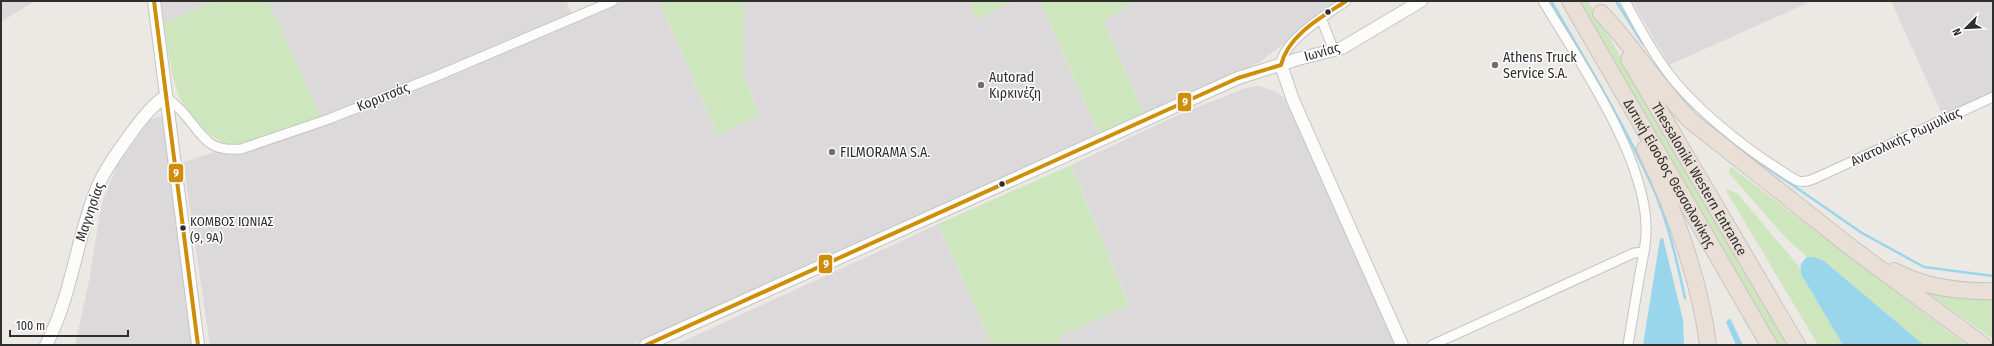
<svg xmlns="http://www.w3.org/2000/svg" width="1994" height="346" font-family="'Fira Sans Condensed',sans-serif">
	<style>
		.industrial { fill: #dcd9db }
		.green { fill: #cee6be }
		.water { fill: #99d6ec }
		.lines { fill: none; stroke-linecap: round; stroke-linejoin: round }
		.stream { stroke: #99d6ec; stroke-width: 2.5 }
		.street-casing { stroke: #c5c4c5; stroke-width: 11 }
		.secondary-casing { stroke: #c5c4c5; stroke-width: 14 }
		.highway-casing { stroke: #c6c5c4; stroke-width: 18 }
		.street { stroke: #fcfcfb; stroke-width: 9 }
		.secondary { stroke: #fcfcfb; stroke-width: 12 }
		.highway { stroke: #eadfd6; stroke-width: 16 }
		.bus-1-casing { stroke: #fff; stroke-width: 7 }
		.bus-1 { stroke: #cf8e09; stroke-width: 4 }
		.bus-dot { fill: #2e2e2e; stroke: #fff; stroke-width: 1.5 }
		.poi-dot { fill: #706f6e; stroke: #fff; stroke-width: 1.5 }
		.labels { text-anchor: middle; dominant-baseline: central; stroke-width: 3; stroke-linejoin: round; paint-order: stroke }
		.bus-label { font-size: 13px; fill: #2e2e2e; stroke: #fff; text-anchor: start }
		.street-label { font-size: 14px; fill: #2e2e2e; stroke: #fff }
		.poi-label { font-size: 14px; fill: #2e2e2e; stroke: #fff; text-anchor: start }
		.line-badge { stroke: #fff; stroke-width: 1.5 }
		.badge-label { font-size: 11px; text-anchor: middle; font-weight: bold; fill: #fff }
	</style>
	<rect width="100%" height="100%" fill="#ece8e4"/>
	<g class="industrial">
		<polygon points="1,1 35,1 1,22"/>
		<polygon points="161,1 214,1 164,23"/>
		<polygon points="268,1 566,1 572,14 602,1 659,1 718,135 759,115 744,77 744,1 969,1 977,18 1013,1 1040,1 1100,136 632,345 210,345 183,162 321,119"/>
		<polygon points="1136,1 1338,1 1260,62 1145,116 1104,21"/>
		<polygon points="1632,1 1812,1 1669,65"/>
		<polygon points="1891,1 1993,1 1993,103 1946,123"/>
		<polygon points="1259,86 1276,92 1288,101 1397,345 1061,345 1057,337 1129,305 1071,165 1180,114 1246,88"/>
		<polygon points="163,116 192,345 75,345 89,281 102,202 118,164 151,119"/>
		<polygon points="938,224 992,345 675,345"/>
	</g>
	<g class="green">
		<path d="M214,1H268L322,119L232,147C174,120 172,79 164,23Z"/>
		<polygon points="659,1 744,1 744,77 759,115 718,135"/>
		<polygon points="969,1 1013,1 977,19"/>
		<polygon points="1040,1 1136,1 1104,21 1145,116 1100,136"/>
		<polygon points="1577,1 1588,1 1789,345 1775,345"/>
		<polygon points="1071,165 1129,305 1058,337 1061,345 992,345 938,224"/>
		<polygon points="1730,166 1966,345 1924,345 1824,261 1814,257 1807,257 1786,238 1729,173"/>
		<polygon points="1727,189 1738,194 1800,268 1802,276 1843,345 1818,345 1727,192"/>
		<polygon points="1925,291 1993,296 1993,339"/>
	</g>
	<g class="water">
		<polygon points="1663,238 1683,320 1684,345 1643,345 1660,239"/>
		<path d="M1807,257H1814L1824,261L1924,345H1843L1802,276C1799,267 1800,263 1807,257Z"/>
		<polygon points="1730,318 1743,345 1736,345 1726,322"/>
	</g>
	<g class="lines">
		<g class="stream">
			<path d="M1551,1C1587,63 1625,125 1654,190C1669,225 1677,262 1685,298"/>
			<polyline points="1616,1 1643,44"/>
			<polyline points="1657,65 1672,88 1733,144 1862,233 1924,267 1993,276"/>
		</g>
		<defs>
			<g id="street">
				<path d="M1543,1C1579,61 1644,155 1646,225C1647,241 1643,258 1640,273C1636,297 1632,321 1628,345"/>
				<path d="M1625,1C1638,26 1652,52 1669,74C1694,107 1742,146 1777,168C1783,172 1791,178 1798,181C1805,183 1812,180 1818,177L1993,97"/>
				<polyline points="1321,18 1334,51"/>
				<path d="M1281,65C1281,42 1329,13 1346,1"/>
				<path d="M166,96C172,103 180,108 186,116C204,138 209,152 241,149L329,119L437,76L613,1"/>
				<polyline points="1432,345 1634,253 1644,252"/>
			</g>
			<g id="secondary">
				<polyline points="154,1 198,345"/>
				<polyline points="1281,65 1293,100 1402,345"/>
				<path d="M46,345C72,296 76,239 97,188C105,169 117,153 129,136C140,121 151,106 166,96"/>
				<polyline points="646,345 1238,78 1298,59 1342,48 1421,1"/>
			</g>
			<g id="highway">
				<path id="s1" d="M1570,1L1769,345"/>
				<path d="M1601,13C1634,47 1658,88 1691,121L1853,249L1983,345"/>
				<path id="s2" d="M1629,59L1797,345"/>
				<path d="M1645,149C1674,208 1700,280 1708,345"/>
				<path d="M1894,271C1924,287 1959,292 1993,291"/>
			</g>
		</defs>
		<use href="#street" class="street-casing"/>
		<use href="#secondary" class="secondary-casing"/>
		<use href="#highway" class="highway-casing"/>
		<use href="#street" class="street"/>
		<use href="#secondary" class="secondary"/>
		<use href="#highway" class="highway"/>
		<defs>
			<g id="bus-1">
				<polyline points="154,1 198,345"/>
				<path d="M646,345L1238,78L1281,65C1288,35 1322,17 1346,1"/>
			</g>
		</defs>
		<use href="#bus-1" class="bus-1-casing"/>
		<use href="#bus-1" class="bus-1"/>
	</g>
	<g class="bus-dot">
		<circle cx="1328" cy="12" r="3.5"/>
		<circle cx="1002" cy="184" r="3.5"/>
		<circle cx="183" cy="228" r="3.5"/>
	</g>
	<g class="poi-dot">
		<circle cx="1495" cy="65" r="4"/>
		<circle cx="981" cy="85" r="4"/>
		<circle cx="832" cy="152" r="4"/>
	</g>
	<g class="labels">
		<g class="bus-label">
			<text x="190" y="221">ΚΟΜΒΟΣ ΙΩΝΙΑΣ<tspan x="190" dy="16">(9, 9Α)</tspan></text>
		</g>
		<g class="street-label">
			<text transform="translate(1322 52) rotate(-16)">Ιωνίας</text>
			<text transform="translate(383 97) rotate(-22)">Κορυτσάς</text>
			<text transform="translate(1906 137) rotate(-25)">Ανατολικής Ρωμυλίας</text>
			<text stroke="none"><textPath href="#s1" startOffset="199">Δυτική Είσοδος Θεσσαλονίκης</textPath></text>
			<text stroke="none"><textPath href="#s2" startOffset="139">Thessaloniki Western Entrance</textPath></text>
			<text transform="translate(90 212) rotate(-71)">Μαγνησίας</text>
		</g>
		<g class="poi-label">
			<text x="1503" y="57">Athens Truck<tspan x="1503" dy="16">Service S.A.</tspan></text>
			<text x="989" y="77">Autorad<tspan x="989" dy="16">Κιρκινέζη</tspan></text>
			<text x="840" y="152">FILMORAMA S.A.</text>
		</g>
	</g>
	<g class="line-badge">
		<rect x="1177" y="92" width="15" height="20" rx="4" fill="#cf8e09"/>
		<rect x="168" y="163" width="16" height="20" rx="4" fill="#cf8e09"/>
		<rect x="818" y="254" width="15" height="20" rx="4" fill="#cf8e09"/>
	</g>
	<g class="badge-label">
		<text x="1185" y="106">9</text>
		<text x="176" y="177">9</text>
		<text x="826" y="268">9</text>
	</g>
	<rect width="1994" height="346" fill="none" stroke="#2e2e2e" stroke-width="4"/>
	<g transform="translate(1966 28) rotate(246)" stroke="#ffffff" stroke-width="3" paint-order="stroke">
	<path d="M0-3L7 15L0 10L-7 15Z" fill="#2e2e2e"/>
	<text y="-6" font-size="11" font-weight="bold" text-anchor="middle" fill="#2e2e2e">N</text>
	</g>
	<path d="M10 330v6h118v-6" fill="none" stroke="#2e2e2e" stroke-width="2"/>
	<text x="16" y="330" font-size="12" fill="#2e2e2e" stroke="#ffffff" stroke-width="3" paint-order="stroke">100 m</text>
</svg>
